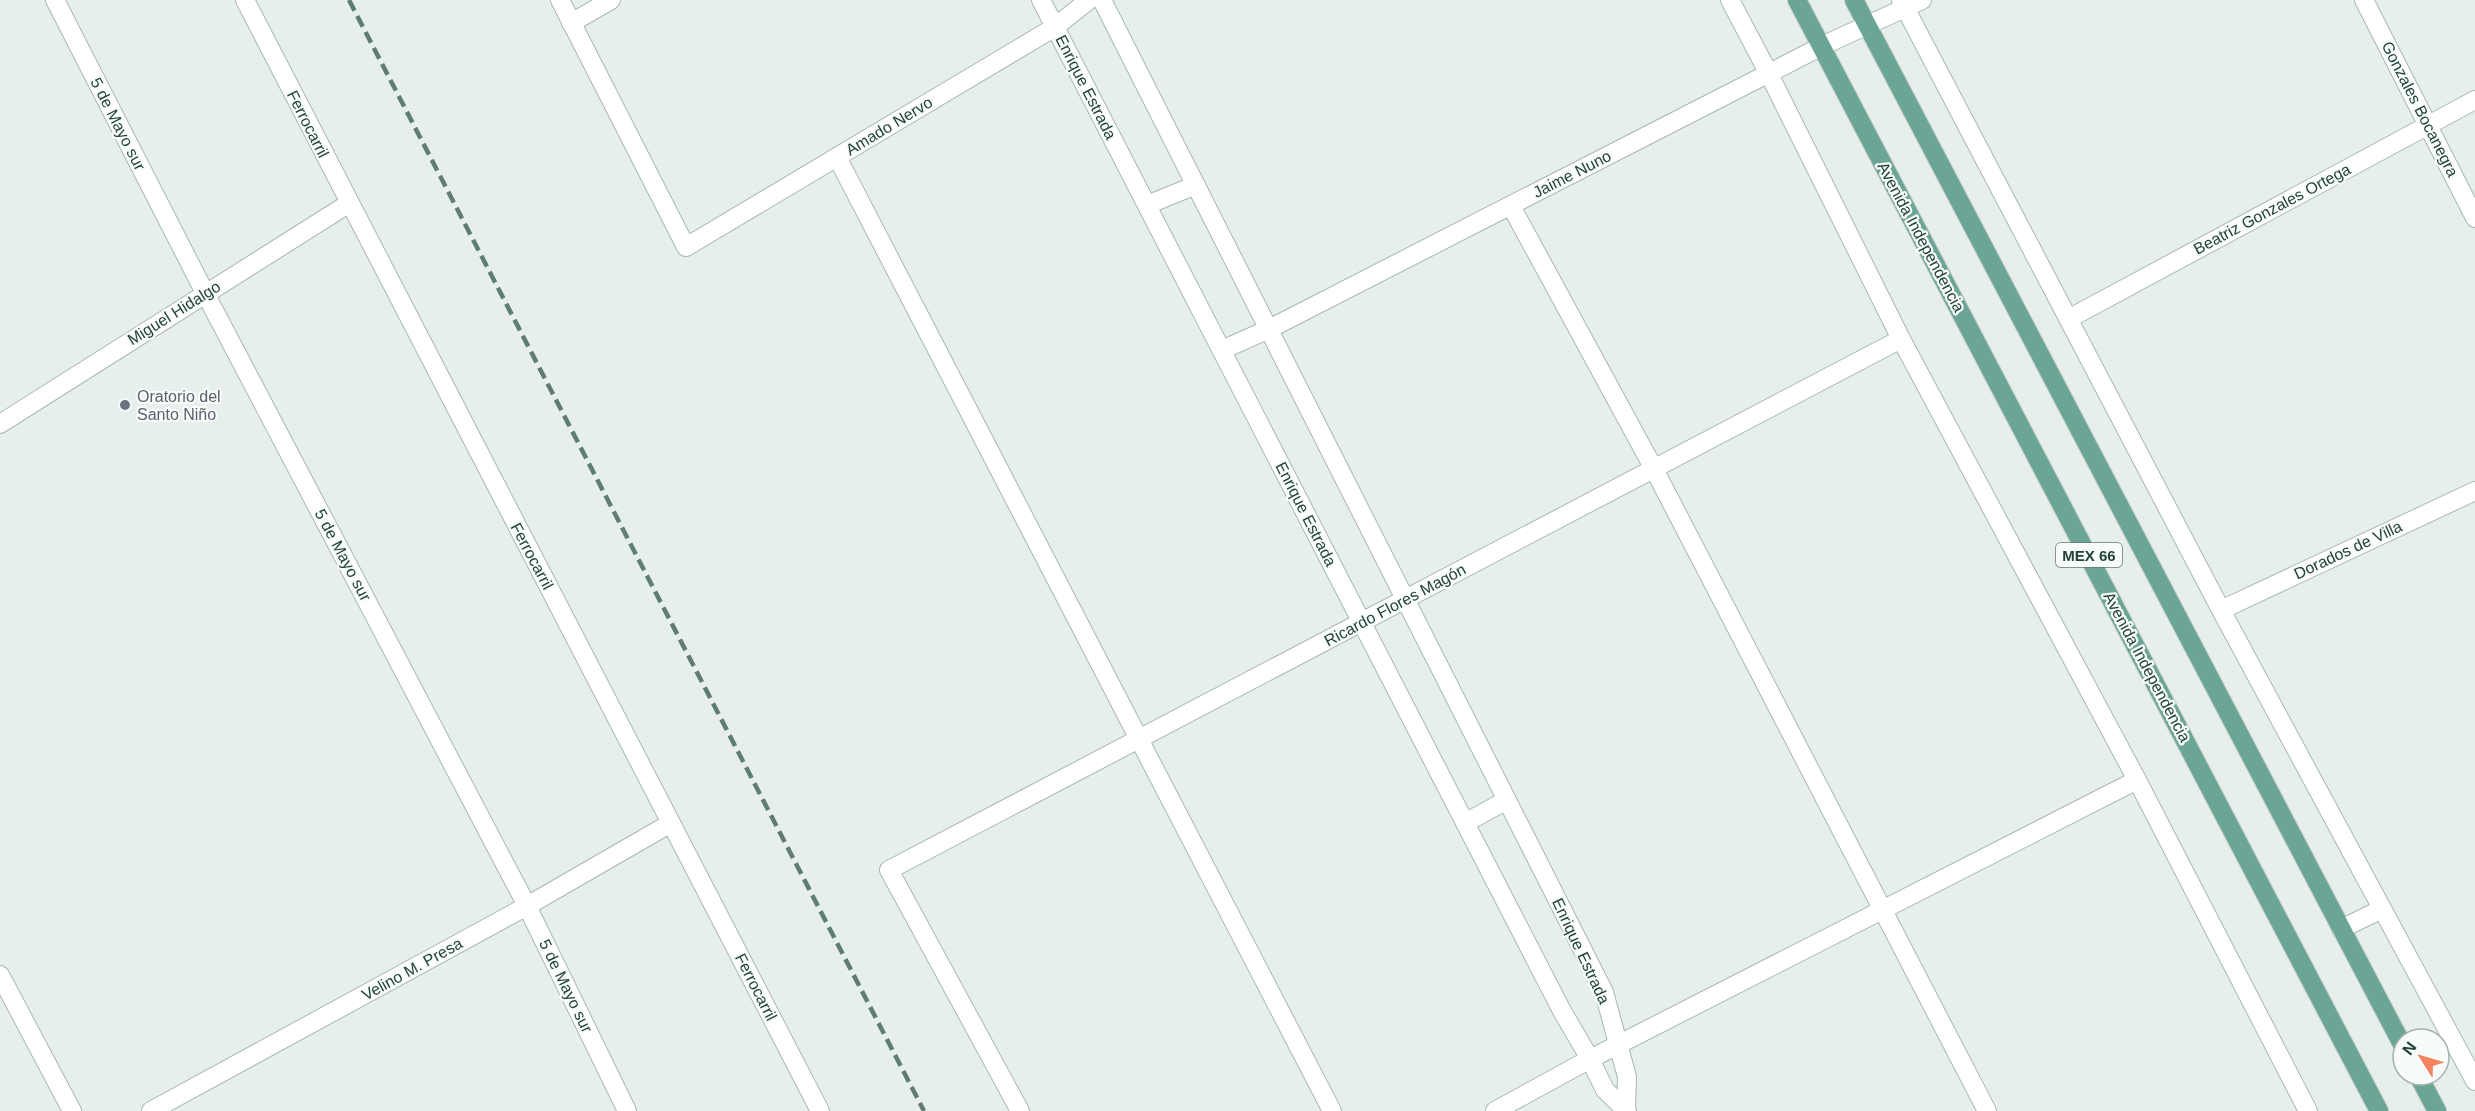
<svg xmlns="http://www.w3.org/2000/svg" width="2475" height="1111" font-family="Arial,sans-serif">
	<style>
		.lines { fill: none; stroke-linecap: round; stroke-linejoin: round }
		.minor-casing { stroke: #a8b8b2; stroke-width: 20 }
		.primary-casing { stroke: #c2cac8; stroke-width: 20 }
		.minor { stroke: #fff; stroke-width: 18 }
		.primary { stroke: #6aa596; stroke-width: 18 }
		.rail { stroke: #5f7d75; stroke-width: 4.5; stroke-dasharray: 12 6; stroke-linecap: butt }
		.worship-dot { fill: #6b7280; stroke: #f7fbf9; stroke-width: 2 }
		.labels { text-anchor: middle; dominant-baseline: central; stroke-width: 4.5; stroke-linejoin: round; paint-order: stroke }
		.shield { fill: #f7fbf9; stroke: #637a73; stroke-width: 1.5 }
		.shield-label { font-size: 15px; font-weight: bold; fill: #24423a }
		.street-label { font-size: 16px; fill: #24423a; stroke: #f7fbf9 }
		.worship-label { font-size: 16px; fill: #5b616d; stroke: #f7fbf9; text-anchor: start }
	</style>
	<rect width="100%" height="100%" fill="#e6efeb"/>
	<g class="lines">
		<defs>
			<g id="minor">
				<polyline points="55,0 205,293 527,906 627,1111"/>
				<polyline points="245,0 820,1111"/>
				<polyline points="560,0 686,247 1055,27 1089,0"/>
				<polyline points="1041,0 1562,1011 1590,1059 1605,1090 1627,1111"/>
				<polyline points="1102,0 1604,992 1627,1077 1626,1110"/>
				<polyline points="1730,0 1769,74 1901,339 2137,780 2308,1111"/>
				<polyline points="1901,0 2221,610 2475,1081"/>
				<polyline points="2364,0 2475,218"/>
				<polyline points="571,23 611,0"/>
				<polyline points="837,157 1332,1111"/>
				<polyline points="1147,205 1196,185"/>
				<polyline points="1511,206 1654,469 1987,1111"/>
				<polyline points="2070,318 2475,100"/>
				<polyline points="1222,350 1269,329 1822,46 1922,0"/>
				<polyline points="0,424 348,204"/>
				<polyline points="2221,610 2475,491"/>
				<polyline points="1465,823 1507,800"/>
				<polyline points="2341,929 2382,909"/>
				<polyline points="0,975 72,1111"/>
				<polyline points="151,1111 527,906 671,823"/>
				<polyline points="1020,1111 889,870 1901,339"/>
				<polyline points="1495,1111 1590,1059 2137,780"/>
			</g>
			<g id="primary">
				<polyline points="1797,0 2379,1111"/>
				<polyline points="1854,0 2403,1046"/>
				<polyline points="2418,1075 2437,1111"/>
			</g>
		</defs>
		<use href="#minor" class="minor-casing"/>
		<use href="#primary" class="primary-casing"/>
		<use href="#minor" class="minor"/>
		<use href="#primary" class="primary"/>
		<polyline class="rail" points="349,0 924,1111"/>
	</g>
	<circle class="worship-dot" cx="125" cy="405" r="6"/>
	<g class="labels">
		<rect class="shield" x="2056" y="543" width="66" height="24" rx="4.5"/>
		<g class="shield-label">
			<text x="2089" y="555">MEX 66</text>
		</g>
		<g class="street-label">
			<text transform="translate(1086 87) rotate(63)">Enrique Estrada</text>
			<text transform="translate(2420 109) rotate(63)">Gonzales Bocanegra</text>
			<text transform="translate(118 124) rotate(63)">5 de Mayo sur</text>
			<text transform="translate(308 124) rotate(63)">Ferrocarril</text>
			<text transform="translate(889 126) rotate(-31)">Amado Nervo</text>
			<text transform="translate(1572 174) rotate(-27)">Jaime Nuno</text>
			<text transform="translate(2272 209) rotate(-28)">Beatriz Gonzales Ortega</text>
			<text transform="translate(1921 237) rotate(62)">Avenida Independencia</text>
			<text transform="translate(174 313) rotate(-32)">Miguel Hidalgo</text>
			<text transform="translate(1306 514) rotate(63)">Enrique Estrada</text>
			<text transform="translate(2348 550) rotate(-25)">Dorados de Villa</text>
			<text transform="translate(343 555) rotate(62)">5 de Mayo sur</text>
			<text transform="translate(532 556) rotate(62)">Ferrocarril</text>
			<text transform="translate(1395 605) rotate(-28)">Ricardo Flores Magón</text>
			<text transform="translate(2147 667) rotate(62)">Avenida Independencia</text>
			<text transform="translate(1581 951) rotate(65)">Enrique Estrada</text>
			<text transform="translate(412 969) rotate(-29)">Velino M. Presa</text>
			<text transform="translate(566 986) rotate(64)">5 de Mayo sur</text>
			<text transform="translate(756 987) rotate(63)">Ferrocarril</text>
		</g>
		<g class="worship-label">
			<text x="137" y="396">Oratorio del<tspan x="137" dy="18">Santo Niño</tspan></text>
		</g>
	</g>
	<g transform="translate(2421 1057) rotate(307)"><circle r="28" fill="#f7fbf9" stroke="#a3b1ad" stroke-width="1.5"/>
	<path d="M0-4.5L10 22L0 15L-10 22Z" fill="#f4845f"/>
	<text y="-9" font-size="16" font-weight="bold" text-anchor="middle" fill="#24423a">N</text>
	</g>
</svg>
